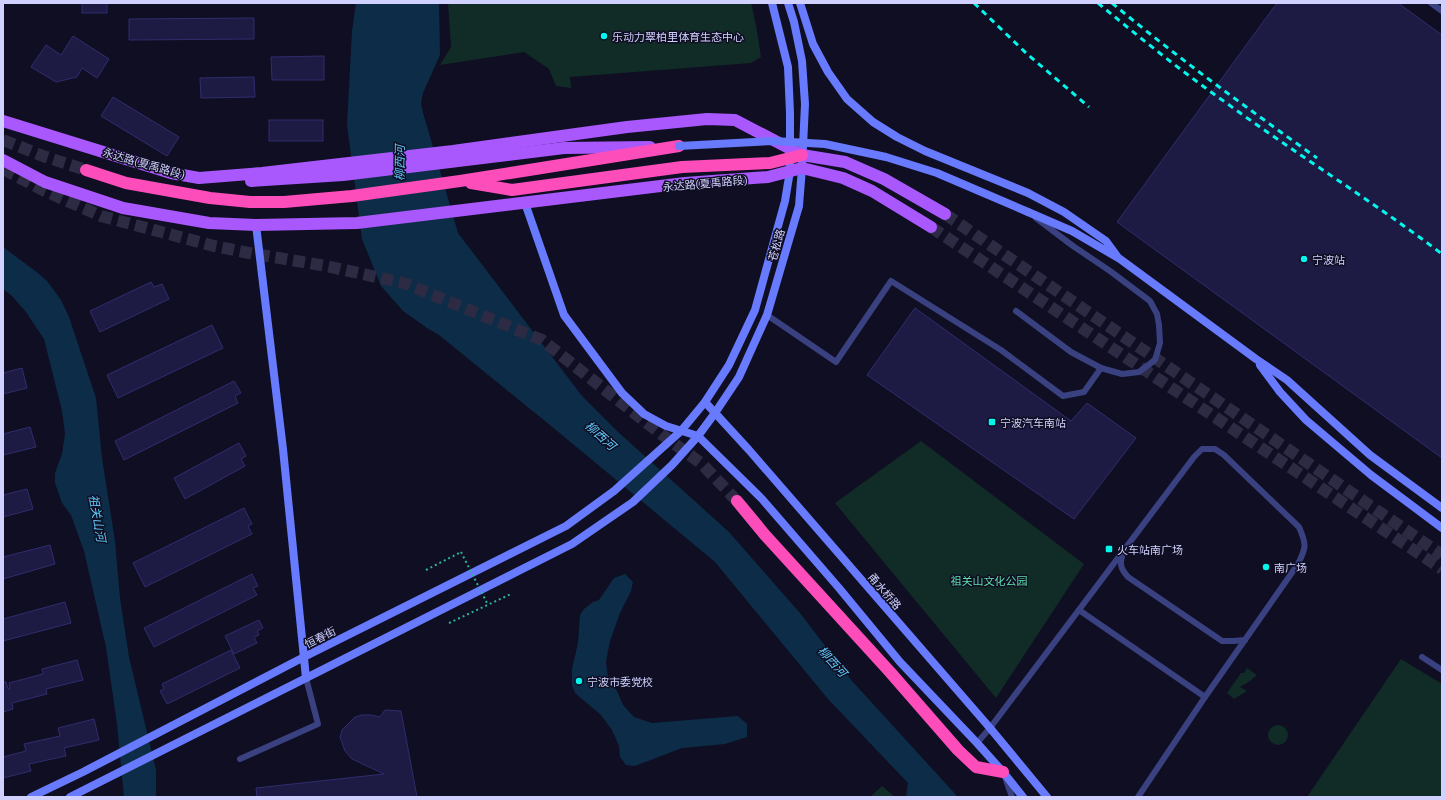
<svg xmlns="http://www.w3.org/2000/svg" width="1445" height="800" font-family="'Exo 2','Noto Sans SC',sans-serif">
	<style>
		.green { fill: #112c27 }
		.water { fill: #0d2c47 }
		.building { fill: #1d1a43; stroke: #302d6f }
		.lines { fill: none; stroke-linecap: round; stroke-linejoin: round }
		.primary-tunnel { stroke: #2c2b43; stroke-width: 12; stroke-dasharray: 12 6; stroke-linecap: butt }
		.highway-tunnel { stroke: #2c2b43; stroke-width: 12; stroke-dasharray: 12 6; stroke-linecap: butt }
		.path { stroke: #30b398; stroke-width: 2; stroke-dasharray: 2 3; stroke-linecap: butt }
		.lane { stroke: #3a4181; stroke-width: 6 }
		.secondary { stroke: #687afd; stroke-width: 8 }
		.primary { stroke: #a858fd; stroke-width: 12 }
		.highway { stroke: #fd4dba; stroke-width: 12 }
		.rail { stroke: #03f7ed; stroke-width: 3; stroke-dasharray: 6 5; stroke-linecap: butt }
		.path-bridge { stroke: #30b398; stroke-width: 2; stroke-dasharray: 2 3; stroke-linecap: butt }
		.lane-bridge { stroke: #3a4181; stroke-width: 6 }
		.secondary-bridge { stroke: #687afd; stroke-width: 8 }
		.poi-dot { fill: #03f7ed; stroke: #0f0e22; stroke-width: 1.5 }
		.labels { text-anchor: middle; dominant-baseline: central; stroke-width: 3; stroke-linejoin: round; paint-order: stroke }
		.poi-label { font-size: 11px; fill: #d0d1fe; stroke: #0f0e22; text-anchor: start }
		.street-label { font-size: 11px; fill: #d0d1fe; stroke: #0f0e22 }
		.park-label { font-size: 11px; fill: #5ddeab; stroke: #0f0e22 }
		.water-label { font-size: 12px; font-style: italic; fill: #5fcafd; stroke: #0f0e22 }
	</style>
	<rect width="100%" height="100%" fill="#0f0e22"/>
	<g class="green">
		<polygon points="448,3 751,3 756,25 761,57 751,63 570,77 571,88 556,86 549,69 524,52 440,65 451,47"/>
		<polygon points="921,441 1084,564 996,698 835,503"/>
		<polygon points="1401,659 1442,684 1442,797 1307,797"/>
		<polygon points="1247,668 1257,675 1250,681 1240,687 1247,691 1234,699 1227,693 1241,673 1244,673"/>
		<circle cx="1278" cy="735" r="10"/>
		<polygon points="882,786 895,797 870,797"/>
	</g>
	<g class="water">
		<polygon points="356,3 439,3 440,55 423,93 421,104 424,116 458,233 582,396 617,431 729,532 800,613 852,681 958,797 906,797 908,783 828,699 715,562 556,430 439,335 427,328 403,311 381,286 362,239 347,125 352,31"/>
		<polygon points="3,247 38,273 47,281 61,300 69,317 96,398 102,458 115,541 120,598 129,657 156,770 156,797 124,797 117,724 106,647 84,551 71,515 62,503 55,483 55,473 62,454 65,434 62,411 44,339 26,312 12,296 3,289"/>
		<polygon points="625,574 633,582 631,591 620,613 610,641 606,662 608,678 617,691 623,705 634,717 652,723 738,716 747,724 747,737 725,744 682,748 635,766 626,765 620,757 619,746 612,730 601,715 575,693 572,685 572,669 578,643 580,615 584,609 593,602 599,600 614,578"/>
	</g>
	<g class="building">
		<rect x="82" y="3" width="25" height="10"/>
		<polygon points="1277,3 1398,3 1442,35 1442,458 1117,222"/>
		<polygon points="254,18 254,39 129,40 129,19"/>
		<polygon points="73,36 109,59 97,78 82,68 77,77 56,82 31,67 46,45 61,55"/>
		<polygon points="324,56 324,80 272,80 271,57"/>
		<polygon points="254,77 255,97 201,98 200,78"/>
		<polygon points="113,97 179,137 167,156 101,116"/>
		<rect x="269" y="120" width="54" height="21"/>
		<polygon points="151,282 154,287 162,284 169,299 100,332 90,311"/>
		<polygon points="915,308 1071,421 1087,403 1136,438 1074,519 867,375"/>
		<polygon points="212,325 223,348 118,398 107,375"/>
		<polygon points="22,368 27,388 3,394 3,373"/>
		<polygon points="234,381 241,393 235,396 238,403 124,460 115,441"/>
		<polygon points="30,427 36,447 3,455 3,434"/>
		<polygon points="239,443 246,456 241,459 245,466 185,499 174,478"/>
		<polygon points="27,489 33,509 3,517 3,495"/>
		<polygon points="244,508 252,524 248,526 252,534 145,587 133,563"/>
		<polygon points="50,545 55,564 3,579 3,557"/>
		<polygon points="252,574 258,586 253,588 257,595 154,647 144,628"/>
		<polygon points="65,602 71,623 3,641 3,619"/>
		<polygon points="259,620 263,628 257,631 259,635 254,637 257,643 234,654 225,636"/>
		<polygon points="231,650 240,668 167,704 160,691 164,689 162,684"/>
		<polygon points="77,660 83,680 46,689 47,694 12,703 13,709 3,712 3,682 6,682 8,689 10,689 9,683 43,674 42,669"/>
		<polygon points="385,710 401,711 417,797 257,797 256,788 384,774 352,759 345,751 340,737 342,730 355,717 362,715 371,715 380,717"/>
		<polygon points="94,719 99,740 64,748 66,756 29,764 31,771 3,778 3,757 26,751 24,744 60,736 58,728"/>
	</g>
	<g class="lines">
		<g class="primary-tunnel">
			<polyline points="945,214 1442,555"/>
			<polyline points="931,227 1442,569"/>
		</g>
		<g class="highway-tunnel">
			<polyline points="3,140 43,156 86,170"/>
			<polyline points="3,169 43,190 101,216 214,246 249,253 326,266 404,283 542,340 661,434 702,464 737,501"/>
		</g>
		<g class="path">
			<polyline points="426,570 461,552"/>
			<polyline points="449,623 511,594"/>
		</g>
		<g class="lane">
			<polyline points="1016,311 1071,352 1101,368 1122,374 1139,372 1155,360 1160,343 1159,325 1157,314 1150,301 1110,271 1073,246 1036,218"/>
			<polyline points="767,315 836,362 891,281 1001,350 1063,396 1084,392 1101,368"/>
			<path d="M1122,557C1119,565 1122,570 1128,577L1222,641H1233L1245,640"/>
			<polyline points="1079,610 1205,697"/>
			<polyline points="1422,657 1442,670"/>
			<path d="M977,743L990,728L1194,457L1202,449H1215L1224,455L1299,527C1307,545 1306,548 1298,564L1205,697L1138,797"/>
			<polyline points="240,759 318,724 306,678"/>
			<polyline points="1005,777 1012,797"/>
		</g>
		<g class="secondary">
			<polyline points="800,3 813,44 828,72 847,99 873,122 897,137 925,151 1028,193 1064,212 1106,241 1117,256"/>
			<polyline points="525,203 564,315 622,393 644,414 666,426 698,436 762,499 839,588 900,662 977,743 1003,772 1023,797"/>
			<polyline points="1028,212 1072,231 1120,259 1256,359 1287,380 1370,455 1442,508"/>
			<polyline points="256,225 283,449 306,678"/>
			<polyline points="1260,365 1280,392 1306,420 1371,475 1442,528"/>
			<polyline points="705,402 749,450 990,728 1047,797"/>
			<polyline points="31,797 83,772 304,657 566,526 614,491 681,431 705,402 729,365 755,310 785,201 790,171 790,113 788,67 772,3"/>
			<polyline points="70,797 572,544 633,502 672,465 698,436 715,413 739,377 767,315 799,206 802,168 805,104 802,61 794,22 788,3"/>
		</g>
		<g class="primary">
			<polyline points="3,121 171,173 199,178 262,173 453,151 627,127 707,119 735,120 802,155 845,162 884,179 945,214"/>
			<polyline points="3,160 45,182 123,208 209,223 256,225 357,223 685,183 768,177 802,168 843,178 872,191 931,227"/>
			<polyline points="251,181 343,175 564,148 650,147"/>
		</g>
		<g class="highway">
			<polyline points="86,170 126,183 210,198 250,202 284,202 352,196 460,181 679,146"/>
			<polyline points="471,183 512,190 682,167 770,163 802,155"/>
			<polyline points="737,501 765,535 890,672 958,750 976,767 1003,772"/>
		</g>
		<g class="rail">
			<polyline points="974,3 1026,53 1089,107"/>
			<path d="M1098,3C1139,37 1181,71 1225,102C1296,154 1371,200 1442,254"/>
			<path d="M1112,3C1178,58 1247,108 1317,158"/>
		</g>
		<polyline class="path-bridge" points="461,552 488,605"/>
		<polyline class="lane-bridge" points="1431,3 1442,11"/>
		<polyline class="secondary-bridge" points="679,146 773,141 825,144 886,157 937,173 1028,212"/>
	</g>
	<g class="poi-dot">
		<circle cx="604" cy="36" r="4"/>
		<circle cx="1304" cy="259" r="4"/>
		<rect x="988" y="418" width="8" height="8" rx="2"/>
		<rect x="1105" y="545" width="8" height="8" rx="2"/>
		<circle cx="1266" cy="567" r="4"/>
		<circle cx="579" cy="681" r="4"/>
	</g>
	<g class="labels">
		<g class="poi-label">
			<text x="612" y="36">乐动力翠柏里体育生态中心</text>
			<text x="1312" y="259">宁波站</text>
			<text x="1000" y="422">宁波汽车南站</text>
			<text x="1117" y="549">火车站南广场</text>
			<text x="1274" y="567">南广场</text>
			<text x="587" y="681">宁波市委党校</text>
		</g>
		<g class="street-label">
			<text transform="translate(144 163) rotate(16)">永达路(夏禹路段)</text>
			<text transform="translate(705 183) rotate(-5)">永达路(夏禹路段)</text>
			<text transform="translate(776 245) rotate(-74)">苍松路</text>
			<text transform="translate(885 591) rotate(49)">甬水桥路</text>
			<text transform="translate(320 637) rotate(-27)">恒春街</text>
		</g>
		<g class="park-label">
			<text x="989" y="580">祖关山文化公园</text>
		</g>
		<g class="water-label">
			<text transform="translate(399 163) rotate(-89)">柳西河</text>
			<text transform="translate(601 435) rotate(42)">柳西河</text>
			<text transform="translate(98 518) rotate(80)">祖关山河</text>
			<text transform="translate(833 661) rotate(48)">柳西河</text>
		</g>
	</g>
	<rect width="1445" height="800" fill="none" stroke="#d0d1fe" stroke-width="8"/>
</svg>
